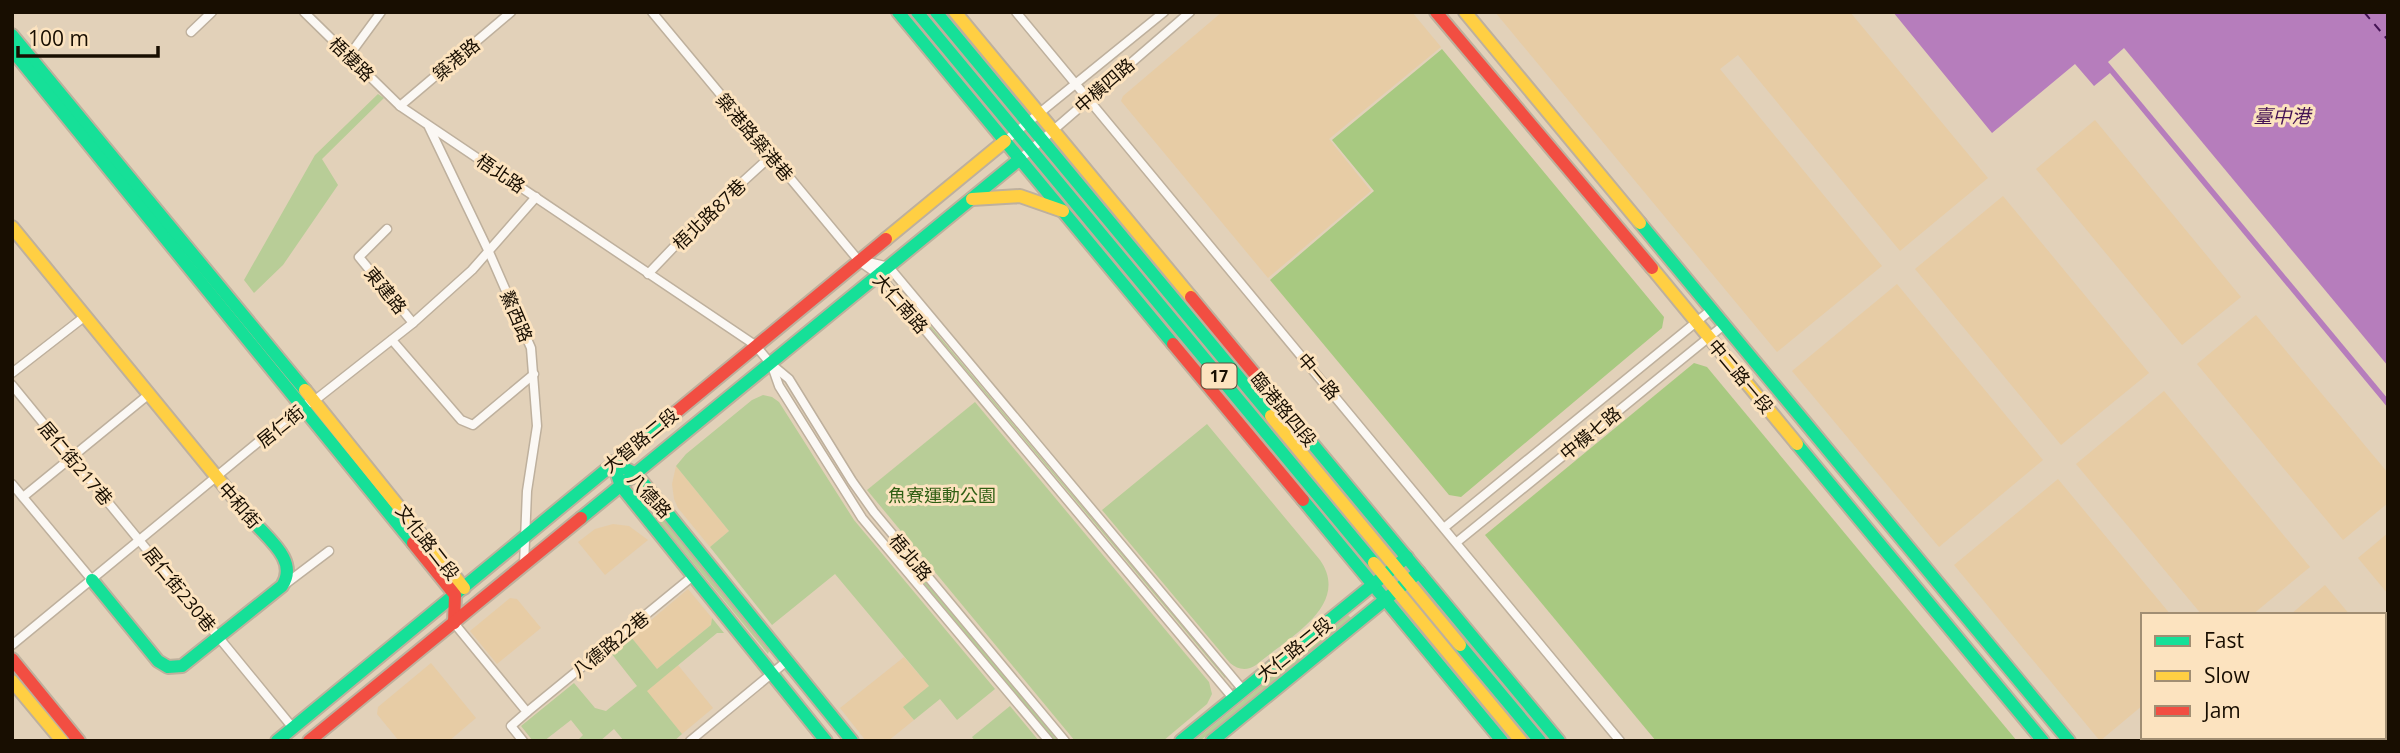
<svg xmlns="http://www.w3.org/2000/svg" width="2400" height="753" font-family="'Open Sans','Noto Sans TC',sans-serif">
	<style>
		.built { fill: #e7cca5 }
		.green { fill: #b8cd97 }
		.forest { fill: #a8c981 }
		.water { fill: #b67dbc }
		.pier { fill: #e2d1b9 }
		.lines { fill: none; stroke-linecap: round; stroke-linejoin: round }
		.ferry { stroke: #441354; stroke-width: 2; stroke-dasharray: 9 7; stroke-linecap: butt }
		.street-casing { stroke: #beb09d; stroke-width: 11 }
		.fast-casing { stroke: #beb09d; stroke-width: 16 }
		.slow-casing { stroke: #beb09d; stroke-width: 16 }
		.jam-casing { stroke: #beb09d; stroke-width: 16 }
		.street { stroke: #fbf8f4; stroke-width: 8 }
		.fast { stroke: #16e098; stroke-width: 12 }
		.slow { stroke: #ffcf43; stroke-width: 12 }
		.jam { stroke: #f24e42; stroke-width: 12 }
		.labels { text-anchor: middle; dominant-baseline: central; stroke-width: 6; stroke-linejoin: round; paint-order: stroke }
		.shield { fill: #fce3bf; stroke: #5c4e3a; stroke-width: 2 }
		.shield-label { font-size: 16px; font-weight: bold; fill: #180e01 }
		.street-label { font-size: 18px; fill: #180e01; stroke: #fce3bf }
		.park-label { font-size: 18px; fill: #305f14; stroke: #fce3bf }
		.water-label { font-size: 19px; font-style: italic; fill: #441354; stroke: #fce3bf }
	</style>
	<rect width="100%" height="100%" fill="#e2d1b9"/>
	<g class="built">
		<polygon points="1222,12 1412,12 1441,47 1329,139 1371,191 1268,278 1121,101 1123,96"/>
		<polygon points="1495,12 1850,12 1988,178 1900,251 1738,55 1720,69 1882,266 1777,352"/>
		<polygon points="2095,120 2241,297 2182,345 2036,169"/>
		<polygon points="2003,196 2149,373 2061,445 1915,269"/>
		<polygon points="1897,284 2043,460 1939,547 1792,371"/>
		<polygon points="2256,315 2388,473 2388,503 2343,540 2197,364"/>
		<polygon points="2164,391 2310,567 2252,615 2202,615 2076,464"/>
		<polygon points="676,466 729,531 710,547 678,508 674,499 672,484"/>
		<polygon points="2058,479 2171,615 2143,615 2143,705 2100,741 1954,565"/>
		<polygon points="613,524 629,526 648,540 605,575 578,542 595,529"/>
		<polygon points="2388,533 2388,594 2358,558"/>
		<polygon points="2325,585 2350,615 2290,615"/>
		<polygon points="688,589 712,618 711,625 657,669 631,637"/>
		<polygon points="510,598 517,599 541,628 497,664 470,631"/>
		<polygon points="2384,656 2388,660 2388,741 2306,741 2303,737 2384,737"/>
		<polygon points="904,657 929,686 904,707 914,720 888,741 866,741 840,708"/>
		<polygon points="431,663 476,718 449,741 399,741 377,714 378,707"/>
		<polygon points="678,665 713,708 682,734 646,691"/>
	</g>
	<g class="green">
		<polygon points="378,94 384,98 322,159 338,185 283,265 254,293 244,280 315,155"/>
		<polygon points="901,291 1225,676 1225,678 901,293"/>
		<polygon points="763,395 772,397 779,402 854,520 995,689 957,720 940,699 914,720 903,707 929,686 835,574 772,625 710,547 729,531 676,466 686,454 752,400"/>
		<polygon points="975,402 1209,682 1212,694 1207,704 1163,741 1075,741 867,490"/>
		<path d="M1207,424L1320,560C1352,606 1286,639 1256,665C1247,671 1238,670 1230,663L1102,510Z"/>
		<polygon points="657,512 769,651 768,654 654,515"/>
		<polygon points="922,577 1059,741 1055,741 920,579"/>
		<polygon points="1348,615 1351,618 1200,741 1194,741"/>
		<polygon points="712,618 724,633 717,633 647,691 682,734 674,741 624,741 614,729 600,741 577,741 583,735 571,720 544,741 533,741 521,726 574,683 595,708 606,711 637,686 611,653 631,637 657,669 711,625"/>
		<polygon points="1010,706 1039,741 975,741 972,737"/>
	</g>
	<g class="forest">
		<polygon points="1442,49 1664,317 1662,328 1461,497 1449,495 1270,280 1374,191 1332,140"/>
		<polygon points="1694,363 1707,367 2017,741 1656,741 1485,535"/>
	</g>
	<polygon class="water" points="1893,12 2388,12 2388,408 2110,73 2094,86 2075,64 1992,133"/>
	<polygon class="pier" points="2124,48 2388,366 2388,399 2108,62"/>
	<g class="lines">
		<polyline class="ferry" points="2364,12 2388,40"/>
		<defs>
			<g id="street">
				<polyline points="304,12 400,106 755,345 771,364 789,379 852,481 874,512 1065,741"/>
				<polyline points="652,12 859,261 879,275 1233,698"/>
				<polyline points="1016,12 1620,741"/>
				<polyline points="191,32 212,12"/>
				<polyline points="348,57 381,12"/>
				<polyline points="400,106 511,12"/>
				<polyline points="429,127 489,252 531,348 537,426 527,491 524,565"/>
				<polyline points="1005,141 1164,12"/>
				<polyline points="1020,159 1190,12"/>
				<polyline points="387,229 359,257 413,323"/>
				<polyline points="864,261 889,267 1243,690"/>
				<polyline points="648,274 692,228 771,156"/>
				<polyline points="392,340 461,420 473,425 534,374"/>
				<polyline points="772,366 779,386 862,518 1049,741"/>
				<polyline points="12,373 84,317"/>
				<polyline points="12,385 293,728"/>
				<polyline points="12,484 92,580"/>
				<polyline points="23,497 148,395"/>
				<polyline points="1445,527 1711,310"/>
				<polyline points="1457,542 1724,325"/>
				<polyline points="284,585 329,551"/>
				<polyline points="454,623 527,712 511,726 523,741"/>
				<polyline points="12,645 302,406 314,401 413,323 472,270 536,197"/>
				<polyline points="527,712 693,576"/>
				<polyline points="690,741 787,661"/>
			</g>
			<g id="fast">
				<polyline points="898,12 1173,344"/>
				<polyline points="917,12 1374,563"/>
				<polyline points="936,12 1271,416"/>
				<polyline points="12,35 305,390"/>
				<polyline points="12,50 413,543"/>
				<polyline points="1640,223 2069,741"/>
				<polyline points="1292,419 1559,741"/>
				<polyline points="1797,444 2043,741"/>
				<polyline points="613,462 636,474 852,741"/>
				<polyline points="613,462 621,486 826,741"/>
				<polyline points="1303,500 1502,741"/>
				<polyline points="581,518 1020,159"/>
				<path d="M92,580L158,661L168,667L182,666L282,586C299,561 268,539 252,520"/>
				<polyline points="1460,645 1540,741"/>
				<polyline points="277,741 669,418"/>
				<polyline points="1181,741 1407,557"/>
				<polyline points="1212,741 1419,572"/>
			</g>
			<g id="slow">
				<polyline points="955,12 1191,297"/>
				<polyline points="1465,12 1640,223"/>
				<polyline points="972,199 1020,196 1063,211"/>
				<polyline points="12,227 252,520"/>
				<polyline points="886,239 1005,141"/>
				<polyline points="1652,268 1797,444"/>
				<polyline points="305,390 464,588"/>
				<polyline points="1271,416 1460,645"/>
				<polyline points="1374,563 1521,741"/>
				<polyline points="12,681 62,741"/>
			</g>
			<g id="jam">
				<polyline points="1436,12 1652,268"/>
				<polyline points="1191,297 1292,419"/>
				<polyline points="1173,344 1303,500"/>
				<polyline points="669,418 886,239"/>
				<polyline points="413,543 455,595 454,623"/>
				<polyline points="12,659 79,741"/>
				<polyline points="309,741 581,518"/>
			</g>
		</defs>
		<use href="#street" class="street-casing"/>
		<use href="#fast" class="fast-casing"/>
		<use href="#slow" class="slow-casing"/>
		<use href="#jam" class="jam-casing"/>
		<use href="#street" class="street"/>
		<use href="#fast" class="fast"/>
		<use href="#slow" class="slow"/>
		<use href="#jam" class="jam"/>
	</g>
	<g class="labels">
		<rect class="shield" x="1201.5" y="363.5" width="35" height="25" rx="5"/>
		<g class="shield-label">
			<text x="1219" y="376">17</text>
		</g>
		<g class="street-label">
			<text transform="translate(352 59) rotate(44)">梧棲路</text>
			<text transform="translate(456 59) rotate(-40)">築港路</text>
			<text transform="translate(1104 85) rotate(-41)">中橫四路</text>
			<text transform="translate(755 137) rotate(50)">築港路築港巷</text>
			<text transform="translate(501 173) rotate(34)">梧北路</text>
			<text transform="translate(709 214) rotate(-44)">梧北路87巷</text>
			<text transform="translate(386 290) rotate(51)">東建路</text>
			<text transform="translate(901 303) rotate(49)">大仁南路</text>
			<text transform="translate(517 316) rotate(67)">鰲西路</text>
			<text transform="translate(1319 376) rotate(50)">中一路</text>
			<text transform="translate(1741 376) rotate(50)">中二路一段</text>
			<text transform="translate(1284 409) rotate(50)">臨港路四段</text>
			<text transform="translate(280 426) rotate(-39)">居仁街</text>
			<text transform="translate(1590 433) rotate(-39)">中橫七路</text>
			<text transform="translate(640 440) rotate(-39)">大智路二段</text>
			<text transform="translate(76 463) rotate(50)">居仁街217巷</text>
			<text transform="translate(650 495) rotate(47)">八德路</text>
			<text transform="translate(240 505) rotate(49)">中和街</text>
			<text transform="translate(428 542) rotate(52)">文化路二段</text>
			<text transform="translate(911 557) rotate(50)">梧北路</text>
			<text transform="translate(180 589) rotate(51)">居仁街230巷</text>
			<text transform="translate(610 644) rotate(-39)">八德路22巷</text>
			<text transform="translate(1294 649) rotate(-39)">大仁路二段</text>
		</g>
		<g class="park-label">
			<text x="942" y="495">魚寮運動公園</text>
		</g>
		<g class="water-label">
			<text x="2282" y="116">臺中港</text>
		</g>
	</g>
	<rect width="2400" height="753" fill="none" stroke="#180e01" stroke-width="28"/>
	<rect x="2141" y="613" width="245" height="126" fill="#fce3bf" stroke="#a18e73" stroke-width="2"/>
	<rect x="2155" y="636" width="35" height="10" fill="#16e098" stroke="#a18e73" stroke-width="2"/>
	<text x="2204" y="648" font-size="21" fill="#180e01">Fast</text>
	<rect x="2155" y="671" width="35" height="10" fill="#ffcf43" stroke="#a18e73" stroke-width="2"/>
	<text x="2204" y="683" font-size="21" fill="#180e01">Slow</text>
	<rect x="2155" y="706" width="35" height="10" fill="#f24e42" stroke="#a18e73" stroke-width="2"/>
	<text x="2204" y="718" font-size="21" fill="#180e01">Jam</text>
	<path d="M18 46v10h140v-10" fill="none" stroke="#180e01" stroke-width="3.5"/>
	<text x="28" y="46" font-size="21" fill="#180e01" stroke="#fce3bf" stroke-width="5" paint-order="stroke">100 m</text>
</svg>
